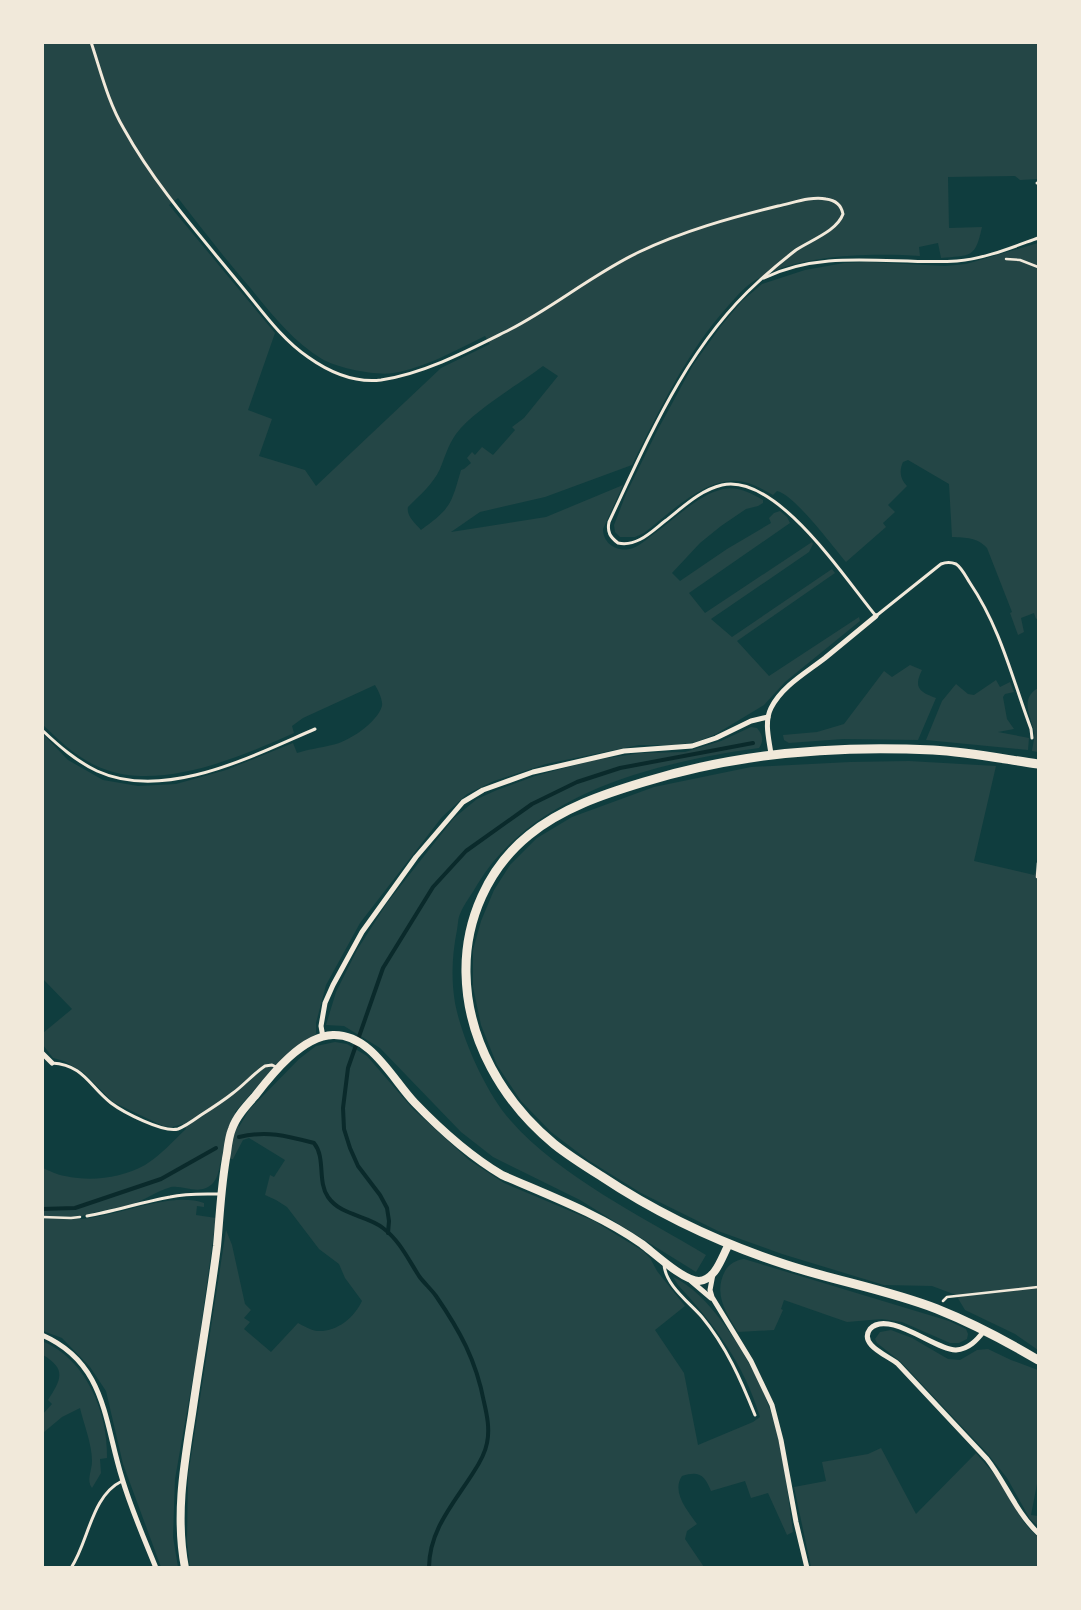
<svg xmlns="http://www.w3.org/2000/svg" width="1081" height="1610" font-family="'Varela Round',sans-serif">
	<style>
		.green { fill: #244646; fill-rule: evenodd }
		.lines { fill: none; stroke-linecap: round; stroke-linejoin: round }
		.stream { stroke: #0a2a2b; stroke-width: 4 }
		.path { stroke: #f1e9da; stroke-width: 2.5 }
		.service { stroke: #f1e9da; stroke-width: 3 }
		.minor { stroke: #f1e9da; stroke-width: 5 }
		.tertiary { stroke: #f1e9da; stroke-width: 8 }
		.secondary { stroke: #f1e9da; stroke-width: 9 }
	</style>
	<rect width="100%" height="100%" fill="#0f3d3e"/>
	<g class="green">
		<path d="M42,43H1038V179L1020,180L1015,176L948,177L949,228L982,227C975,259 971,255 941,258L938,243L919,247L920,256C873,253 801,254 759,278C747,284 737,296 728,306C686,353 660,409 632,465L545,497L480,512L451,532L546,517L623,485L603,529C603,545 619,553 633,548C641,545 648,538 655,533C676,518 698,495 723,489C738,486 751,493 763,500V503L758,506L746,509L721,526L700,543L672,573L680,581L727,549L771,523L769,518L774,513L780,511L787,517L790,523L689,593L705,613L812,542L813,544L809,552L711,619L732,637L832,569L835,573L737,641L769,676L859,617L860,621L785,682L764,705L716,734L696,742L676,745H639L546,764L494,781L467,794L442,817L360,923L326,985L316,1023V1034L286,1055L261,1082L235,1112L239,1127L249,1110L299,1059L316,1046L335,1042L347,1044L367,1056L413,1109L469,1160L504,1183L594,1221L643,1251L650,1258L657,1271L685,1306L655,1330L684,1373L698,1445L753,1422L760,1417C744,1364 715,1325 678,1285L673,1277C716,1296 762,1378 774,1422C784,1458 788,1495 793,1532L787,1535L768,1493L751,1498L745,1481L711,1491C705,1476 700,1470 682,1476C671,1492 688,1511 697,1524L687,1531L685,1539L704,1567H190L187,1543L188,1476L226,1230L232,1245L245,1304L251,1310L244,1318L250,1322L244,1329L271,1352L298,1323C304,1326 310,1330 317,1331C337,1332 354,1318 362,1301L345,1278L339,1264L319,1249L287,1207L276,1200L265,1195L270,1175L274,1177L285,1160L249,1138L243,1140L233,1159H221C219,1170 218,1183 206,1188C195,1193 182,1185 171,1187C157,1191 145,1200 132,1204C113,1210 93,1210 76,1219C113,1219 170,1190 204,1203V1207L197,1206L196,1215L216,1218L197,1355L175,1479L173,1537L178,1567H161L123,1464L106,1391L90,1367L62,1338L43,1331V1168C50,1171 57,1175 65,1176C92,1182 121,1178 145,1165C160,1156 173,1141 186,1129L183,1124L172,1127L163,1126L113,1102L84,1073L64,1061L53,1058L43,1045V1033L72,1009L43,979V734L68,760L103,780L138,786L176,784L226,770L293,743L297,753C309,749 320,748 332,745C348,742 377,723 382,706C383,700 378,690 375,685L303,718L292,726L294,733C240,757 162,791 104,769C79,760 61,742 43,725ZM178,198C202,229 226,260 252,290C273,316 294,342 322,359C337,368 377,376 393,373C425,368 456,350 485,336L490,344L441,368L316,486L305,470L259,456L272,419L248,410L275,333L169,205ZM543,366L558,376L524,418L512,427L515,430L493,455L482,447L475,455L472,452L467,458L471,463L464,469L461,470C451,505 451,508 421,530C415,523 406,516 408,507C420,495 433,484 440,469C445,457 448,445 456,434C474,410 518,385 543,366Z"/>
		<path d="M1038,243V618L1036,619L1034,613L1021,618L1024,632L1018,635L1010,613L1012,612L987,548C977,537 966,538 952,537L949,484L908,460L903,462C899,471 900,479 907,486L888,505L895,512L883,523L886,527L846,562C833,547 795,495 777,491L773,495C764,490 754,484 744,482C709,473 670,513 644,533L635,537H620L615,532L614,525L626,494L657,431L693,365L721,326L742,301L762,284L805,270L844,263L867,262L945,266L966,264Z"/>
		<path d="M910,665L922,670C913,688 920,692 936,698L918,740L843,739L789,743L784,740L783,735L817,732L844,724L884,671L892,677Z"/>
		<polygon points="996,680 1000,687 1010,682 1014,692 1005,694 1003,697 1007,719 1014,729 998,732 1029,738 1028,750 926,740 942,701 956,684 968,694 974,695"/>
		<path d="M1038,688V752L1032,751C1033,744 1035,738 1034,731C1030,714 1020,699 1038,688Z"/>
		<path d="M751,727L757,728C763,735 764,741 759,748C658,762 533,792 477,885C472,894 464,904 460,914C458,918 458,925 457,930C452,955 451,978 455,1003C462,1039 486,1093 511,1121C559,1176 643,1217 706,1255L696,1272L580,1200L493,1157L461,1132L380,1048L344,1026L326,1025L336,992L357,950L387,903L454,818L477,799L497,790L535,776L594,760L641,753L685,752L721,741Z"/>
		<polygon points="909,761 996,766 974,861 1034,875 1038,866 1038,1350 1015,1334 965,1310 956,1295 932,1286 884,1285 782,1254 718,1231 641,1193 588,1160 551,1132 521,1101 497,1065 481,1025 473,987 473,950 481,921 494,890 510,865 537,838 572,817 654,787 751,767 850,762"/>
		<path d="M744,1259L949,1321L966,1329L968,1334L967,1339L959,1343H950L902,1322L882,1319L847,1322L784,1300L781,1309L783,1310L774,1330L738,1332C726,1313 713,1294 725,1271C729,1264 736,1260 744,1259Z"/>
		<polygon points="891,1330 912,1338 948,1359 960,1360 977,1350 988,1349 1011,1360 1038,1370 1038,1484 1037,1484 1031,1515 1038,1516 1038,1526 1030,1519 1007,1478 987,1453 901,1362 877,1343 875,1339 880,1332"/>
		<path d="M42,1341C86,1359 108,1412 107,1458L100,1459L101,1473L92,1488C86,1480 92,1471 92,1461C92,1444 84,1425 80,1408L62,1417L44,1432L43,1431V1414L52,1404L48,1400C61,1380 67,1369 43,1355Z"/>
		<path d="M881,1448L916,1514L976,1453C985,1464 996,1475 1004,1488C1014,1505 1022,1524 1038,1537V1567H811L794,1487L826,1481L822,1462L868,1454Z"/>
	</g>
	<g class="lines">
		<g class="stream">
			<path d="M239,1137C267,1130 288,1136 314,1143C326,1158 317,1181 328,1197C341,1216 367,1215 383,1228C400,1241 408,1259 419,1276C424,1283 431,1289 436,1296C460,1331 476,1360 484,1402C487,1415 490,1429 487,1443C485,1454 479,1464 473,1473C454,1503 429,1530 429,1568"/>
			<polyline points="42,1209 75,1208 161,1179 216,1148"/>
			<polyline points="388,1233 389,1221 387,1208 380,1195 358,1166 350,1148 344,1129 343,1108 348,1068 383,968 433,887 466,851 532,804 577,782 620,768 753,743"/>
		</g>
		<g class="path">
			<polyline points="1006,259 1020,260 1038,267"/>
			<polyline points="1037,877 1038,863"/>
			<polyline points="42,1217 71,1218 80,1217"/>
			<polyline points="943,1301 947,1297 1038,1287"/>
		</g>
		<g class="service">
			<path d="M91,42C101,72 108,102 124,129C155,185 198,233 238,282C260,308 280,338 308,357C329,372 355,383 381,380C426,373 469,350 509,330C554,307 593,274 639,252C683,231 730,218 778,206C793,203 811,196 826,199C835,200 841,204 843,214C837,231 811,240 796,250C783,260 770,271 758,282C687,346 649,437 609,522C607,532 610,537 618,543C637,547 651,532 665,521C682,508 700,490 722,485C777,473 845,579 876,616L941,564C946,562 951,562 956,564C962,568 966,577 970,583C1001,629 1012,678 1031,729L1032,738"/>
			<polyline points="1037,183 1038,183"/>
			<path d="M764,278C824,248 893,265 957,261C984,259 1013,247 1038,238"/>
			<path d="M42,730C59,746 76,761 97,771C165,802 252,756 315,729"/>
			<path d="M52,1063C84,1065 89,1086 111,1103C123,1112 163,1133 178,1129C186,1126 194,1120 201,1115C212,1108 223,1101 233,1093C244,1085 253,1074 265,1066L272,1065L278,1068"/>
			<path d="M87,1216C115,1211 142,1202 170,1197C187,1193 204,1194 220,1194"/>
			<path d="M664,1264C665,1285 689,1302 702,1317C726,1346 741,1380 755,1415"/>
			<path d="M71,1568C89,1541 91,1496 122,1481"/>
		</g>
		<g class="minor">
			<path d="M771,754C769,739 764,722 771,708C782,686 807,672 825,658C842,644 859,630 876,616"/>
			<polyline points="323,1037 321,1026 325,1003 333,985 362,932 416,857 463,802 483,790 533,772 624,751 692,746 716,738 751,721 768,717"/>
			<polyline points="42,1053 52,1063"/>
			<polyline points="713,1274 710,1290 712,1297 751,1361 772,1405 781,1440 796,1522 807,1568"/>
			<polyline points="691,1281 711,1298"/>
			<path d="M984,1331C977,1340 969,1349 956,1350C937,1351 888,1309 870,1329C858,1345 889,1356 898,1364L987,1459C1005,1482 1016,1512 1038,1533"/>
			<path d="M42,1335C106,1363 104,1421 122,1478C131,1509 144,1538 156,1568"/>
		</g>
		<path class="tertiary" d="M185,1568C175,1516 184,1465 192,1414C200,1358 210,1302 217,1246C220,1215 221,1184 227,1153C228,1145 229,1136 232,1129C236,1117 246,1106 255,1096C272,1074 302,1036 333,1035C371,1034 392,1079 415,1103C440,1129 470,1156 502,1175C550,1196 599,1214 642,1244C655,1254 684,1281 699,1281C716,1280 722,1256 729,1244"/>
		<path class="secondary" d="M1038,764C1003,759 968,752 933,750C835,745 738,753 644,782C604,794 562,808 529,835C488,868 465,920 466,973C467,1040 503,1102 554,1144C569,1156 585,1166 601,1176C658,1214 722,1244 787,1265C836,1281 888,1290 937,1309C972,1323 1006,1341 1038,1360"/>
	</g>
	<rect width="1081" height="1610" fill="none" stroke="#f1e9da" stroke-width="88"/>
</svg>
